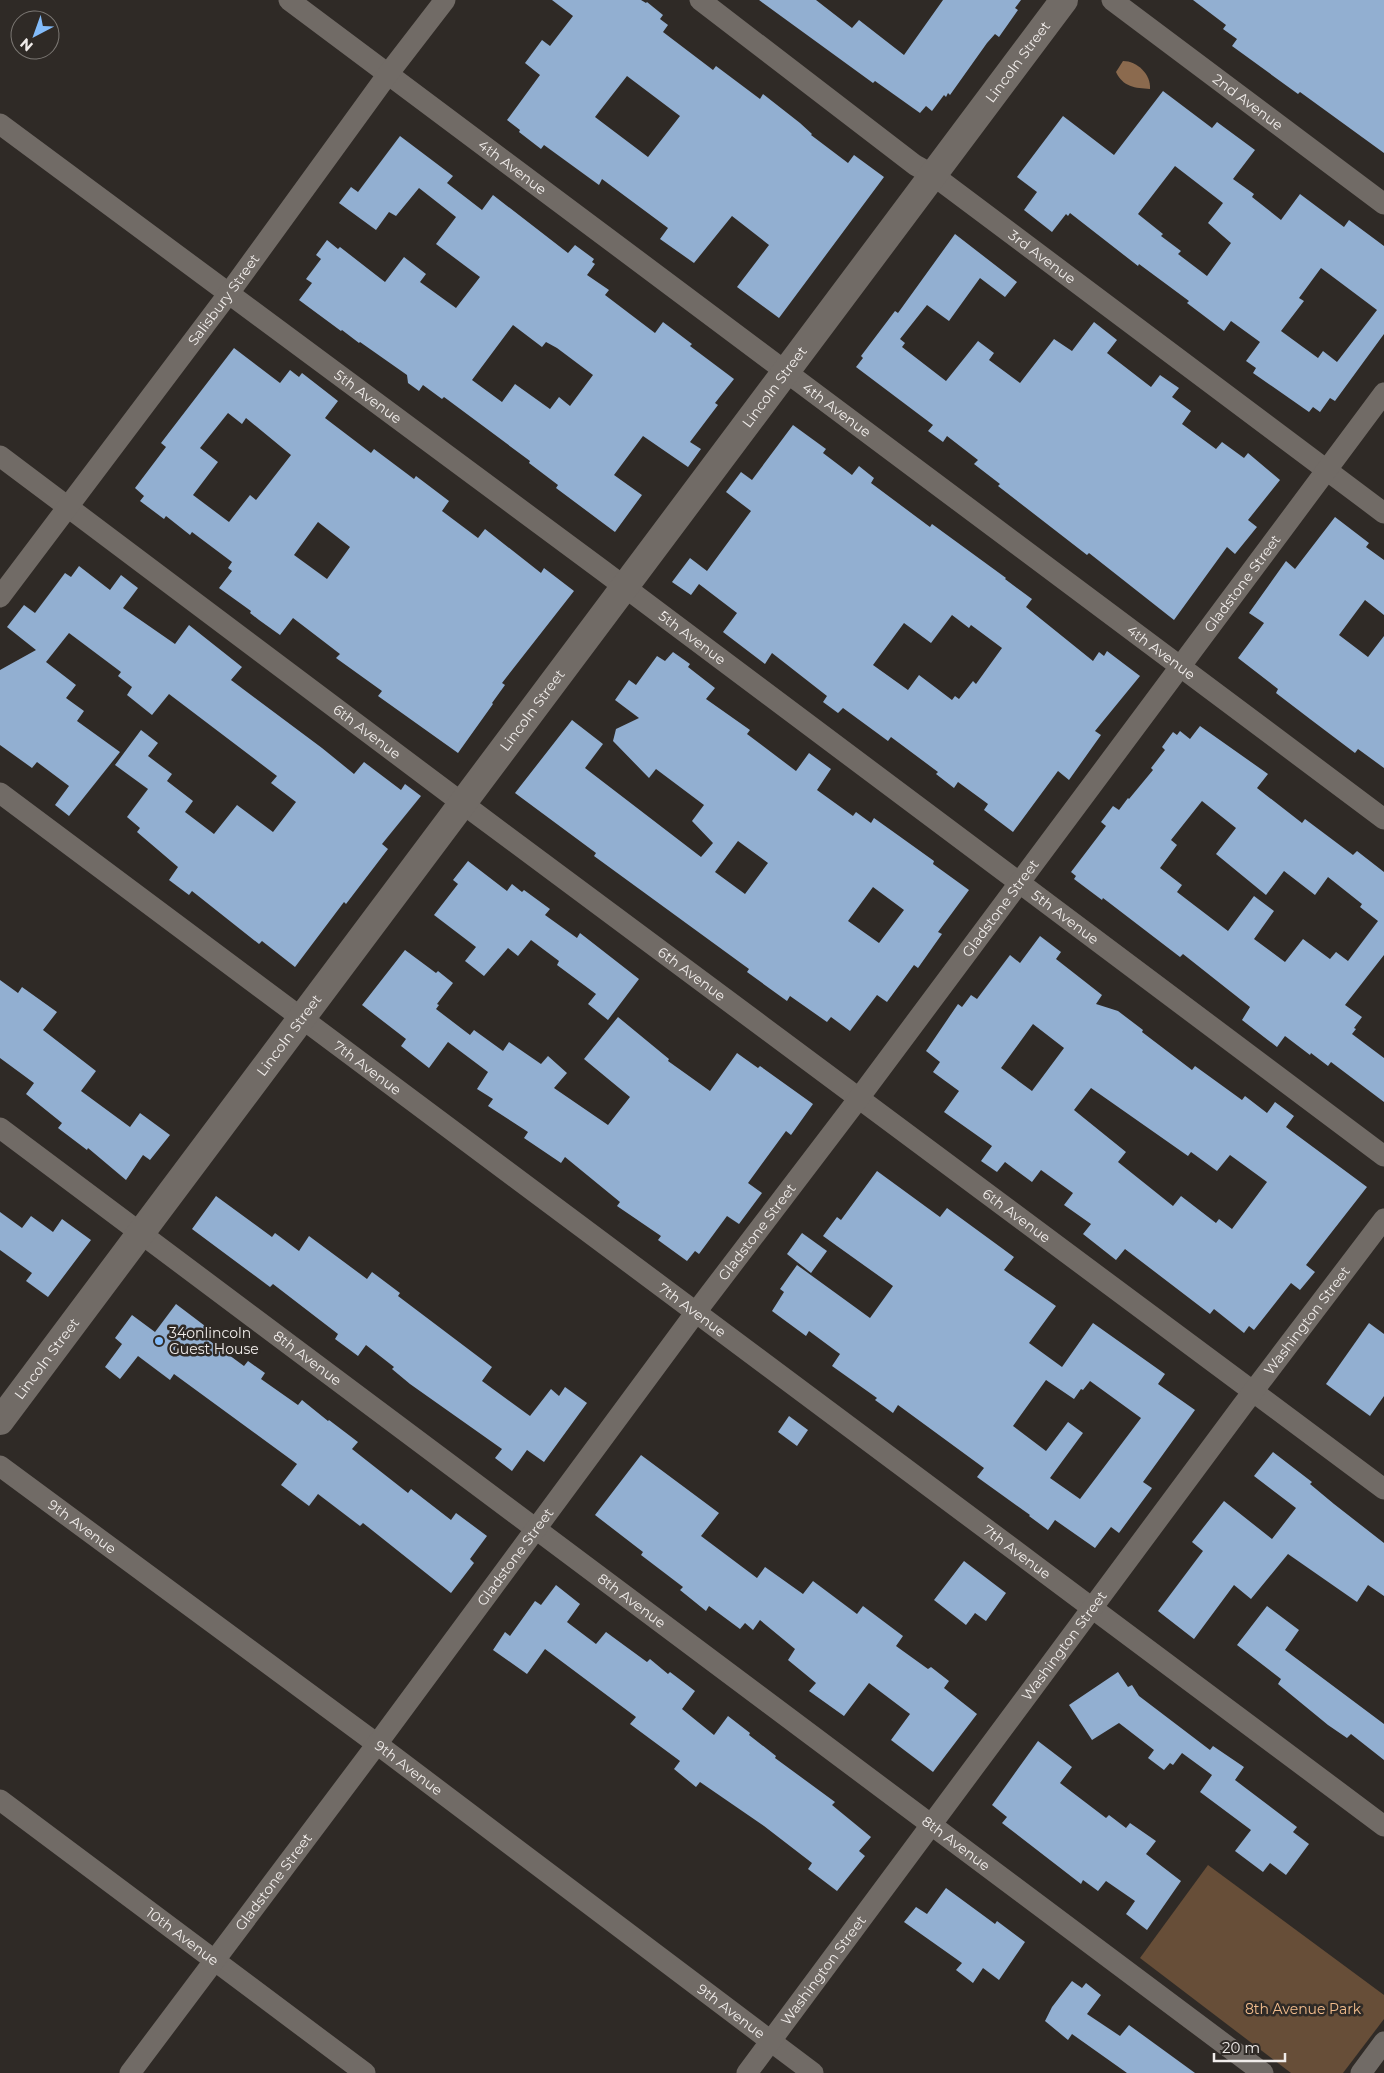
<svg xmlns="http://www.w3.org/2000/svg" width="1384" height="2073" font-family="Montserrat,sans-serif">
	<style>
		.green { fill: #674e38 }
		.water { fill: #8b6a4e }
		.building { fill: #92afd1; fill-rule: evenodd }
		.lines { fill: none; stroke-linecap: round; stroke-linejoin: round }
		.street { stroke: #716b66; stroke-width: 21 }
		.secondary { stroke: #716b66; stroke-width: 28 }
		.poi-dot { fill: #83bcfb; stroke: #2f2a26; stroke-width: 2 }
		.labels { text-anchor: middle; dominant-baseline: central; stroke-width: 5; stroke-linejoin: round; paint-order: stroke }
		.street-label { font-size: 14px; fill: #f0ecea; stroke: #2f2a26 }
		.poi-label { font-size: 14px; fill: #f0ecea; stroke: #2f2a26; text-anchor: start }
		.park-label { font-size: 14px; fill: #f3bd8d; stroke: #2f2a26 }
	</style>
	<rect width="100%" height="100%" fill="#2f2a26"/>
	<polygon class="green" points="1208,1865 1384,1995 1384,2019 1343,2073 1291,2073 1140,1958"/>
	<path class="water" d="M1123,61C1137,61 1151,74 1150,89C1135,88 1123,87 1116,72Z"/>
	<g class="building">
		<path d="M552,0H641L646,3L647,2L663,15L660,19L668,25L663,32L713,70L716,66L760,99L763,94L800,123L812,134L811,135L848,163L854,155L884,177L779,318L737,287L769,245L732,216L694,263L660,239L668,228L602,179L599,185L544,145L541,149L519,132L520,130L507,120L540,75L525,63L542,40L550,46L573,16ZM627,76L680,116L648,157L595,117Z"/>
		<polygon points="759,0 816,0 852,28 859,20 904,55 943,0 1021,0 1015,8 1018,10 999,37 995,34 987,43 950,95 948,93 946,97 944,95 932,111 926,106 920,113 875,81 873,83"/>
		<polygon points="1193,0 1384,0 1384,153 1300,92 1298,94 1232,46 1237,39 1223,29 1226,25"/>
		<path d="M1163,91L1212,128L1217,122L1255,150L1233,179L1254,194L1252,197L1281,220L1300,194L1344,227L1349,220L1384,246V334L1335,401L1330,398L1320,412L1313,407L1309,412L1253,373L1256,368L1246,361L1260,342L1231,321L1224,331L1187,303L1189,301L1139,264L1138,266L1070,213L1068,216L1066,214L1052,232L1024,210L1037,192L1017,177L1063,116L1114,155ZM1175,166L1223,203L1208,223L1231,243L1207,276L1178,254L1181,251L1161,236L1163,234L1138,214ZM1321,268L1377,310L1337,362L1323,351L1318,358L1281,331L1304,301L1299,298Z"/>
		<path d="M400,136L453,176L447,183L482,210L493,195L568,253L575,245L594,259L592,262L595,264L587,275L609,290L605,295L655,333L663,322L692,344L690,346L734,379L715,403L718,405L690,442L701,449L688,467L643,436L614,475L642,495L615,532L556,488L558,485L529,463L530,461L444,397L442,399L423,385L419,391L408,383L407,375L360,342L359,343L342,330L341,331L299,300L312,283L306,279L321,259L316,255L327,240L338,249L340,247L385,282L404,257L426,274L420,282L456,308L480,277L436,244L456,217L419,188L396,216L389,212L376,230L339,203L351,187L358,192ZM513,325L542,347L546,342L557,348L593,375L570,406L559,397L550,409L515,384L502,402L472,380Z"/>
		<polygon points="955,234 1017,282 1005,297 980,278 949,321 927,305 900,339 905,343 902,347 946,381 978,341 994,353 989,360 1020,383 1054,339 1072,351 1094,322 1117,340 1107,353 1151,387 1160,375 1179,388 1172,397 1191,411 1182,424 1216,449 1222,442 1244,458 1248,453 1280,480 1248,520 1257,527 1235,554 1227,547 1174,620 1089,553 1087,555 998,486 1000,484 974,464 978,460 947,436 943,442 928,431 933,425 856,367 863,358 861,356 895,311 898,313"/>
		<path d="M234,348L280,383L290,370L299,377L302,373L338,401L325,418L371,453L374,449L414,479L416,476L449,501L442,511L478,538L485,529L541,573L544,568L574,591L502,683L505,685L492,703L493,704L458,753L378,696L382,691L336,658L340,654L293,618L280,635L259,620L250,613L251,611L219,588L232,571L228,568L232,562L192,532L190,535L166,516L164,519L140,501L144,496L135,488L166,447L161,443ZM228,413L242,424L246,418L291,455L256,500L250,495L229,522L193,495L218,462L200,448ZM318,522L350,547L327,579L294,555Z"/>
		<path d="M793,425L826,449L823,453L852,475L859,466L874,478L871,483L930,527L932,524L1006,578L1005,579L1032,599L1026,607L1093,661L1099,652L1104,656L1107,651L1140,676L1095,731L1101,735L1069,780L1058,771L1013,832L984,810L988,804L958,782L954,788L936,774L938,772L891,737L888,741L843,708L838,713L823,702L827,696L772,653L765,664L723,632L737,613L699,584L691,595L672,582L690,558L707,571L751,511L726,492L741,472L752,480ZM952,615L969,628L971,625L1002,648L976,684L973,681L959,699L955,696L952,700L919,675L908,690L873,665L904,623L931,643Z"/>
		<polygon points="1335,517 1369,543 1366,547 1384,560 1384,615 1365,600 1339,635 1368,657 1384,636 1384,768 1358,749 1355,753 1310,719 1276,693 1278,689 1238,658 1264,623 1249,613 1286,561 1295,569"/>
		<polygon points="79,566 110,590 121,575 138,588 123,608 175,644 189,625 242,667 231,680 322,748 354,774 364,762 401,790 405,784 421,796 382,844 388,849 346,904 344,902 295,967 262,941 259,944 192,891 189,895 169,880 178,867 137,832 140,828 127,817 148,789 115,765 141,730 158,743 148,756 172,774 167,781 193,801 185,812 214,834 237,805 273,832 296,802 271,783 277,776 169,694 152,715 127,695 132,687 118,676 121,672 69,633 46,662 76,685 66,698 84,711 77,721 120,752 69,816 55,805 69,786 37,762 32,768 0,745 0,670 36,650 7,627 24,605 35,613 65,573 71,577"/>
		<path d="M673,652L690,664L688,667L715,688L706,699L750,730L747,734L796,771L809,753L831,769L817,790L853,816L856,812L871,823L874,818L934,861L933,864L969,890L938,932L942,934L918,968L914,965L887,1002L877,995L850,1031L831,1017L827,1022L790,996L787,1001L747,972L749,969L594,856L596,853L515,793L572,720L603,744L585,768L701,857L713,843L692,821L704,805L656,769L649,778L613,741L616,729L639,718L615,700L629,680L636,685L657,656L665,661ZM738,841L768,863L745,894L715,872ZM873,887L904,910L879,943L848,921Z"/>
		<path d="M1200,726L1268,774L1257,788L1302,823L1305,819L1353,855L1357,851L1384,872V955L1345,1005L1362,1017L1354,1028L1356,1029L1352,1034L1384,1058V1102L1331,1062L1328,1066L1311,1053L1310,1055L1285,1036L1277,1047L1242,1020L1250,1007L1183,954L1180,957L1103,898L1102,900L1074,879L1076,876L1071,872L1106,826L1101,822L1113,806L1119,810L1128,798L1129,799L1153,770L1151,768L1165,750L1162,747L1173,732L1177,735L1180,731L1190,739ZM1202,801L1236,828L1216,854L1266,895L1284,871L1315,895L1328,877L1362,904L1360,907L1378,921L1348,961L1336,952L1330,959L1303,939L1285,962L1254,939L1274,911L1254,896L1228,931L1177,892L1182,885L1160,868L1177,845L1171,840Z"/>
		<polygon points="468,861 507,891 512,884 522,892 524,890 550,909 545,915 577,938 580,933 639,979 608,1020 588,1004 596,994 557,965 559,961 531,940 518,956 508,948 484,976 465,961 476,947 434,915 458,884 453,880"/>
		<path d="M1040,936L1061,952L1056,959L1102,995L1096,1004L1118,1011L1143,1030L1142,1032L1192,1070L1195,1066L1242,1100L1245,1096L1267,1113L1275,1102L1294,1116L1286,1127L1367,1187L1306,1265L1315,1272L1300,1290L1291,1283L1254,1330L1249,1326L1244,1333L1214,1309L1210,1314L1125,1249L1116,1260L1083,1234L1091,1224L1064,1205L1073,1193L1041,1170L1032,1182L1005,1162L997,1172L981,1161L992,1146L944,1112L959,1091L933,1072L940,1062L926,1051L958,1004L962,1007L971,995L977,999L1010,955L1020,963ZM1033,1024L1064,1048L1032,1091L1001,1068ZM1091,1088L1188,1156L1191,1152L1217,1171L1230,1155L1267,1182L1232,1229L1219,1219L1216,1223L1181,1196L1173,1206L1118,1162L1126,1152L1074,1110Z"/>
		<polygon points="405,950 436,973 438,971 453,983 437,1004 439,1005 436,1009 470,1035 474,1030 503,1051 509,1042 541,1064 548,1056 567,1073 554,1088 608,1125 630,1097 584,1059 618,1017 669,1059 668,1061 710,1091 737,1053 758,1068 760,1066 813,1104 791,1135 786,1131 748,1183 762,1193 739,1224 727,1216 699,1254 695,1251 687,1261 658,1240 661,1236 617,1206 620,1202 565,1157 561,1163 524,1138 528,1132 488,1106 493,1099 477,1089 488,1072 448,1042 429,1068 401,1046 406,1039 362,1005"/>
		<polygon points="0,980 18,993 22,987 57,1012 43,1030 96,1071 81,1091 130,1127 140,1113 170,1135 150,1160 143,1155 126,1180 88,1148 87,1150 58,1128 62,1123 26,1094 34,1083 0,1058"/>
		<path d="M877,1171L940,1217L947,1208L1014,1257L1004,1270L1056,1306L1029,1343L1062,1367L1093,1323L1165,1374L1158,1384L1195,1410L1143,1482L1152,1488L1119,1533L1111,1527L1095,1548L1055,1520L1048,1530L1029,1516L1030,1515L977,1477L984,1468L898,1405L893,1413L875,1400L877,1398L832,1366L840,1354L809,1331L806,1336L772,1311L784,1292L780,1289L797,1265L870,1318L893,1286L823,1236L837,1217L841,1220ZM1046,1380L1074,1399L1081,1389L1083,1390L1090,1381L1141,1418L1080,1499L1050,1478L1083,1433L1068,1422L1046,1451L1013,1426Z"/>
		<polygon points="216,1196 272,1237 275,1233 299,1251 309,1236 367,1279 372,1272 400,1293 398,1296 492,1367 482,1381 530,1416 551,1389 559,1396 565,1387 587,1403 544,1462 527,1450 512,1471 495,1458 502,1449 410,1384 392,1369 394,1367 366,1345 358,1356 335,1339 338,1334 273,1284 270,1287 192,1229"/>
		<polygon points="0,1212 22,1228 31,1216 53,1232 62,1219 91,1240 48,1297 26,1281 32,1273 0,1250"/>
		<polygon points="802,1233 827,1251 811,1273 787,1254"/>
		<polygon points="176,1304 209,1329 203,1336 244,1366 248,1361 265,1373 261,1379 298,1405 302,1400 328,1421 329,1420 358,1442 352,1449 408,1493 411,1489 451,1520 456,1513 487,1536 470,1559 474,1563 451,1593 363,1523 360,1526 318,1494 309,1506 281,1485 297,1464 174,1374 170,1380 138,1356 120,1379 105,1367 122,1344 115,1338 132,1315 155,1332"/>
		<polygon points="1369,1323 1384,1334 1384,1396 1370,1416 1326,1384"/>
		<polygon points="789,1416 808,1430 797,1446 778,1432"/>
		<polygon points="1273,1452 1312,1482 1310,1484 1334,1504 1384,1543 1384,1596 1368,1585 1357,1602 1288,1554 1251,1599 1234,1585 1194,1639 1158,1611 1203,1551 1192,1542 1224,1501 1272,1539 1296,1508 1254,1476"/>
		<polygon points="641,1455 719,1513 701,1536 757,1578 765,1567 803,1594 813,1581 857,1614 863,1606 903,1636 896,1646 928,1669 931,1667 949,1681 944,1688 977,1714 933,1772 891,1740 910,1714 869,1683 844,1716 809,1691 816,1683 788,1660 795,1649 760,1620 753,1630 745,1623 740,1629 709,1606 706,1611 680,1590 683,1587 641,1555 643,1552 595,1515"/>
		<polygon points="964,1561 1006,1593 986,1621 975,1613 966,1625 934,1600"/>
		<polygon points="556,1585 580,1604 567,1622 596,1644 606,1632 647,1662 650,1659 668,1674 670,1672 695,1691 682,1709 714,1735 728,1716 750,1733 749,1735 776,1756 775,1758 835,1802 832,1805 871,1837 859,1851 865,1856 837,1891 808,1869 812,1863 764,1826 700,1782 696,1787 674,1769 680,1761 630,1724 636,1717 545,1649 527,1674 493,1650 505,1632 510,1636 535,1601 541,1605"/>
		<polygon points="1267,1606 1299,1630 1285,1650 1384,1724 1384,1760 1351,1734 1347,1738 1328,1725 1278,1684 1281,1679 1237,1645"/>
		<polygon points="1118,1672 1128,1687 1132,1685 1139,1696 1210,1750 1213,1746 1244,1767 1235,1780 1297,1827 1293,1832 1309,1844 1286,1875 1270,1863 1263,1872 1235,1851 1251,1830 1200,1792 1212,1775 1182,1753 1173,1765 1170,1763 1164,1770 1148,1758 1154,1750 1119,1723 1092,1740 1069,1705"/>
		<polygon points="1038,1741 1072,1767 1060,1783 1106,1818 1109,1815 1126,1828 1130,1823 1156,1841 1146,1854 1181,1881 1147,1930 1126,1914 1135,1901 1106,1881 1098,1891 1083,1880 1081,1884 1002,1823 1007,1817 992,1805"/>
		<polygon points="946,1888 995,1924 997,1921 1025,1942 999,1980 983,1968 973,1983 956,1970 962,1963 904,1922 916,1907 927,1914"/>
		<polygon points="1072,1981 1082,1988 1086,1983 1101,1995 1087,2014 1120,2036 1129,2025 1195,2073 1127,2073 1072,2034 1068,2040 1045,2021 1052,2007"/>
	</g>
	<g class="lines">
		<g class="street">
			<path id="s1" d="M289,0L1384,819"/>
			<path id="s2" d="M700,0L915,165L933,175L1384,513"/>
			<path id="s3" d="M1112,0L1384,204"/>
			<path id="s4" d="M0,124L602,570L1384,1156"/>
			<path id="s5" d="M0,456L462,803L1384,1489"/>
			<path id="s6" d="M0,597L229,293L388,74L445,0"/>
			<path id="s7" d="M0,793C460,1138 923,1481 1384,1826"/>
			<path id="s8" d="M0,1128L1263,2073"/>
			<path id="s9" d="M0,1466L377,1744L813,2073"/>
			<path id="s10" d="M0,1800L365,2073"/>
			<path id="s11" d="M130,2073L377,1744L696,1312L859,1098L1384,393"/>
			<path id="s12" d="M747,2073L1242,1406L1384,1219"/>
			<polyline points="1361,2073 1384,2042"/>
		</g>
		<path class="secondary" id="s13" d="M0,1421L1064,0"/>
	</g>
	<circle class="poi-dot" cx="159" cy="1341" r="5"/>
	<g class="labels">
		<g class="street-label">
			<text stroke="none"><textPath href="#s13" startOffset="1698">Lincoln Street</textPath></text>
			<text stroke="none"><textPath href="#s3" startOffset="170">2nd Avenue</textPath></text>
			<text stroke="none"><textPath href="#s1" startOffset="279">4th Avenue</textPath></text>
			<text stroke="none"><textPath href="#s2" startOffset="428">3rd Avenue</textPath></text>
			<text stroke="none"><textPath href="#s6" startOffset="372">Salisbury Street</textPath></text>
			<text stroke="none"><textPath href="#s13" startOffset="1292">Lincoln Street</textPath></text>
			<text stroke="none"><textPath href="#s4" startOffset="458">5th Avenue</textPath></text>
			<text stroke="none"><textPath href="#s1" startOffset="684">4th Avenue</textPath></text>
			<text stroke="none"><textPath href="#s11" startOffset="1859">Gladstone Street</textPath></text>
			<text stroke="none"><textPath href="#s4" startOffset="862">5th Avenue</textPath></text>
			<text stroke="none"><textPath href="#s1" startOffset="1089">4th Avenue</textPath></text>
			<text stroke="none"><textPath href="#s13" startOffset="888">Lincoln Street</textPath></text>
			<text stroke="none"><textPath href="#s5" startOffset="459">6th Avenue</textPath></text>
			<text stroke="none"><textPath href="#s11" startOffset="1454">Gladstone Street</textPath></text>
			<text stroke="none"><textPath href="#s4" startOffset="1328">5th Avenue</textPath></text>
			<text stroke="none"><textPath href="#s5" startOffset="864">6th Avenue</textPath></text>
			<text stroke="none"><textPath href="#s13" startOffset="482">Lincoln Street</textPath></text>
			<text stroke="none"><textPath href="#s7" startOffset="459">7th Avenue</textPath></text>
			<text stroke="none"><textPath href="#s5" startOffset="1269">6th Avenue</textPath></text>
			<text stroke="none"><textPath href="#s11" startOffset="1049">Gladstone Street</textPath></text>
			<text stroke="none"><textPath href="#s7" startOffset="864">7th Avenue</textPath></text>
			<text stroke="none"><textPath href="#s12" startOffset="938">Washington Street</textPath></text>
			<text stroke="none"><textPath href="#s8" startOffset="384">8th Avenue</textPath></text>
			<text stroke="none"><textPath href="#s13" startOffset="78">Lincoln Street</textPath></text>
			<text stroke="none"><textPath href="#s9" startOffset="102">9th Avenue</textPath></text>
			<text stroke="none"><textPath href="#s7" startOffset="1269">7th Avenue</textPath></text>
			<text stroke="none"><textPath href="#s11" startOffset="644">Gladstone Street</textPath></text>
			<text stroke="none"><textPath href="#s8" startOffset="789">8th Avenue</textPath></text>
			<text stroke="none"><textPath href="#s12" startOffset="532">Washington Street</textPath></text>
			<text stroke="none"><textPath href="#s9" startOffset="508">9th Avenue</textPath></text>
			<text stroke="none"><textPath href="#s8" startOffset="1194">8th Avenue</textPath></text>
			<text stroke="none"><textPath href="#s11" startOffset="239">Gladstone Street</textPath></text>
			<text stroke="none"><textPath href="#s10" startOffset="228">10th Avenue</textPath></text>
			<text stroke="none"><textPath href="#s12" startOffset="128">Washington Street</textPath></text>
			<text stroke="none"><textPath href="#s9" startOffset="912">9th Avenue</textPath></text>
		</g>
		<g class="poi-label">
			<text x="169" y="1333">34onlincoln<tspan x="169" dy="16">Guest House</tspan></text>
		</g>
		<g class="park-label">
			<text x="1303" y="2009">8th Avenue Park</text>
		</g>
	</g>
	<g transform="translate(35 35) rotate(221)"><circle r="24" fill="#2f2a26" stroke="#7c7874"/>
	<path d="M0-4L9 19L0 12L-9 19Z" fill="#83bcfb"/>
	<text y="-8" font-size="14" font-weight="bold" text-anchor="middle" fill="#f0ecea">N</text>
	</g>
	<path d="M1214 2053v8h71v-8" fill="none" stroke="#f0ecea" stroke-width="2.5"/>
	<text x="1222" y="2053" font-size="15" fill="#f0ecea" stroke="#2f2a26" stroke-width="4" paint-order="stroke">20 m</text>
</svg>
